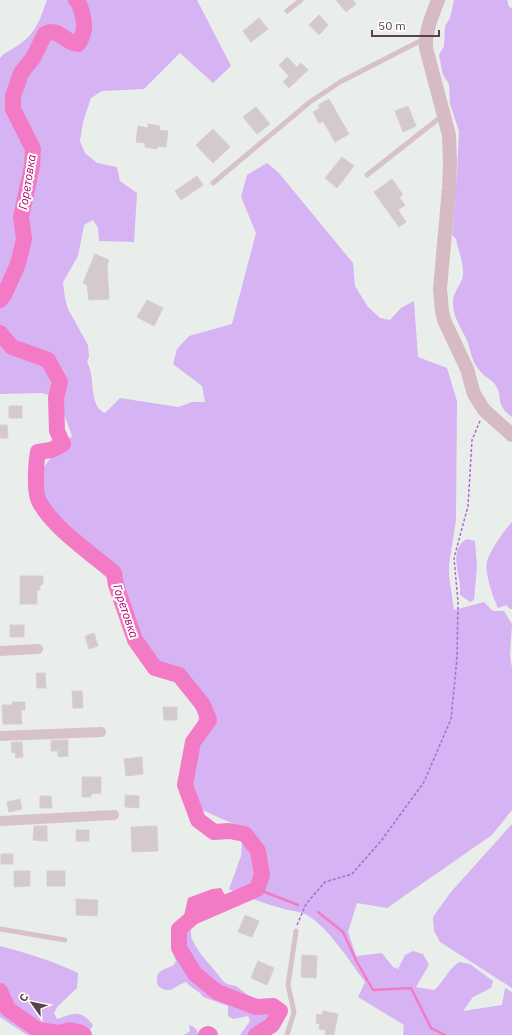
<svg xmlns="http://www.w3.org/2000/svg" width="512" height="1035" font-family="'IBM Plex Sans',sans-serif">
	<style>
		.green { fill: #d6b3f2 }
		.water { fill: #f37bc6 }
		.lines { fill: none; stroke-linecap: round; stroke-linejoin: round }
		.stream { stroke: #f37bc6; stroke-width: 2.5 }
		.river { stroke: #f37bc6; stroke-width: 16 }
		.building { fill: #d4c9cb; stroke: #d8cecf }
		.path { stroke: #b068d3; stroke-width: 1.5; stroke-dasharray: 3 2; stroke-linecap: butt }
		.lane { stroke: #d7c2ca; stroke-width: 5 }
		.street { stroke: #d7c2ca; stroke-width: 10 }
		.secondary { stroke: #d7bbc4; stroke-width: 14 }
		.labels { text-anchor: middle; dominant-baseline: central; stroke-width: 4; stroke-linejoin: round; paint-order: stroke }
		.water-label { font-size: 12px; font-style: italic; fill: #af006c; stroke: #fff }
	</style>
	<rect width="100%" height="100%" fill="#eaeeeb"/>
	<g class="green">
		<path d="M47,0H197L231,66L213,83L180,53L144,89L102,91L91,98L83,122L80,141L85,153L97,163L117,167L120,181L137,193L134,242L99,241L98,228L93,220L84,225L78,256L63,282L65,298L68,309L88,345L89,357L87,362C96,377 88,406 105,413L120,398L178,407L192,402H205L202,386L173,364L177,349L189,336L232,324L256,233L241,197L247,175L267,163L278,172L353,263L355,286L368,307L380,318L390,320L401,308L414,301L418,357L447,368L457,401L456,520L449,565V576L454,610L484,602L493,611H504L512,624L510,656L512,668V810L492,835L387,908L357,903L348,932L356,956L382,953L393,967L398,969L405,955L413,951L423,954L429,965L416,987L434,990C444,982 448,969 459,962L470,964L493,981L491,988L473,997L463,1011L502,1005L505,988L512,992V1035H403L404,1025L358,997L365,982C350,962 327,925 305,914C299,911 290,911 284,909C265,904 247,897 229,889L241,856L243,828L193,806L189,785L192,749L199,715L186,693L147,651L127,623L115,602L121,580L68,524L46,506L38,487L44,467L58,448L72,436L62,409V399L42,393L0,394V58C6,51 14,49 21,43C36,33 41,17 47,0Z"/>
		<path d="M454,0H507L509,7L512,8V417C494,405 504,395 494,383C490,379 484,376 480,371C472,363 471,351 467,340C461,328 453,317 453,303C452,292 462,285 463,275C464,263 458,250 456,239L452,235L457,173L459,131L450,104L449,84L443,75L439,55L444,46L445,26L450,18Z"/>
		<path d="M512,522V609H510L506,605L498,608C494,600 484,572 487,562C489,552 505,529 512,522Z"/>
		<path d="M467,539L475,541L477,566L474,600L470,602L460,595C460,590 460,584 459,579C457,565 451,548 467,539Z"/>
		<polygon points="512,824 512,988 440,942 434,931 433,917 450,893"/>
		<path d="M184,924H189C192,929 190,934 192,939C199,955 213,967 223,981L227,984L236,986L248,995L263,1001L282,1004L286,1007C286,1025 274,1024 267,1035H240L250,1021L248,1016L233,1019L228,1016V1006L203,997L200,993L190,986L186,982C174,985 172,996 158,986C153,970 164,970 174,965L176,961L174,956L178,935L180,928Z"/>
		<path d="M0,946C27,953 53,961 78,973L77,988L58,1006L54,1013L57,1019C75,1013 80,1009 93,1025L87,1035H27L0,1017Z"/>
		<path d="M189,1025C194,1027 198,1029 198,1035H184L190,1031Z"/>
	</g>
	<polygon class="water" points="221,888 225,895 221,908 201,919 192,922 184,916 188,898 212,889"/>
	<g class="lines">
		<g class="stream">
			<polyline points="257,889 298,905"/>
			<polyline points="318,912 343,932 357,962 373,990 411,988 431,1028 445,1035"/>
		</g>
		<g class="river">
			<path d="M0,300L5,293L18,264L24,239L21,217L32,166L33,149L13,109V96L21,73L33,58L45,34L50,32L57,33L71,42L78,44C81,40 83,34 84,29C85,22 81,4 76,0"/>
			<path d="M0,333L12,347L48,360L60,382L56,398L57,431L63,444L51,450L38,452C36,463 34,492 39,501C51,526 92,554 114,573L116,585L135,640L155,668L179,675L203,705L209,720L193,742L185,785L198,820L214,832L229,831L245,834L258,851L262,875L257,889L193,917L179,929V948L195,974L217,992L256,1007L273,1006L280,1011L272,1025L256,1035"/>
			<polyline points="0,991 8,1009 38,1030 60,1033 69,1030 79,1032 84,1035"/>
			<polyline points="206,1035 208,1034 210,1035"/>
		</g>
	</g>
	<g class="building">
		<polygon points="336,0 353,0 356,4 346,12"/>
		<polygon points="319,15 328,25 319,35 309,25"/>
		<polygon points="259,18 268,29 251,42 243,31"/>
		<polygon points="287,57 297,67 301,63 308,70 289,88 283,82 289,76 279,65"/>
		<polygon points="329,99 349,134 335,142 323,121 319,123 313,112 320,108 318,105"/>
		<polygon points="408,106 416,126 403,132 395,111"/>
		<polygon points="256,107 270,124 257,134 243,117"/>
		<polygon points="148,124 160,126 159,130 168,131 166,147 158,146 157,149 145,147 145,143 136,142 138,126 148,128"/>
		<polygon points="213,129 230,147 213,163 196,145"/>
		<polygon points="342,157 354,166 337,188 325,178"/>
		<polygon points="197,176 203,185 181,200 175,191"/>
		<polygon points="392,179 403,195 399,197 405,205 398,210 406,222 399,227 374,192"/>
		<polygon points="95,254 109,260 107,266 109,299 89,300 87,285 83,283"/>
		<polygon points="147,300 163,308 154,326 137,317"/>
		<rect x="9" y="406" width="13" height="12"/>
		<polygon points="0,425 7,425 8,438 0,438"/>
		<polygon points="20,576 43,576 43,584 40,585 40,590 37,590 37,604 20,604"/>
		<rect x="10" y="625" width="14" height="12"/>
		<polygon points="94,633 98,646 89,649 85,636"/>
		<polygon points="36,673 45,673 46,688 37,688"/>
		<polygon points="72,691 82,691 83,708 73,708"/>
		<polygon points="12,702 25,702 25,710 21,710 22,724 3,724 2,705 12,705"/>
		<polygon points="163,707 177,707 177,720 164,720"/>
		<polygon points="51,740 68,740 68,756 58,757 58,751 51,751"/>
		<polygon points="15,742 22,742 23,757 16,758 15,752 12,753 11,743"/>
		<polygon points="142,757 143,774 126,776 124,759"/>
		<polygon points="82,777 101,777 101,793 91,794 91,797 82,797"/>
		<polygon points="125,795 139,796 139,808 125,807"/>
		<polygon points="40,796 51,796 52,808 40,808"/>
		<polygon points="20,799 22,809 9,812 7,802"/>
		<polygon points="34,826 47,826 47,841 33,840"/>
		<polygon points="157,826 158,851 132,852 131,827"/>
		<rect x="76" y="830" width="13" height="11"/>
		<rect x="1" y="854" width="12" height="10"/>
		<polygon points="14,871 30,871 30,886 14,887"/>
		<rect x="47" y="871" width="18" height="15"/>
		<polygon points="76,899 98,900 97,916 76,915"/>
		<polygon points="245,915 259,921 252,937 238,932"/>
		<polygon points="302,955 317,956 316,978 301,977"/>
		<polygon points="258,961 274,968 267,985 251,978"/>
		<polygon points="323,1011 338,1014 334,1035 325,1035 326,1030 319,1029 320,1024 316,1023 317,1014 322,1015"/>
	</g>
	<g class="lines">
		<polyline class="path" points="297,925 306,904 325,882 352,874 381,841 424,782 451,719 457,658 458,602 454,558 468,506 472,440 480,421"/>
		<g class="lane">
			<polyline points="287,11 301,0"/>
			<polyline points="367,175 442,116"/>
			<polyline points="213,183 310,102 340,82 424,39"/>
			<polyline points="0,929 65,940"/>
			<polyline points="287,1035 294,1012 288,985 296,931"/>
		</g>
		<g class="street">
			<polyline points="0,651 38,649"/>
			<polyline points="0,736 101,732"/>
			<polyline points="0,821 114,815"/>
		</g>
		<path class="secondary" d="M438,0C432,16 425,31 426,48L449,135L450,162L449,188L440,289L442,311L444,320L467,369L474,394L484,410L512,435"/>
	</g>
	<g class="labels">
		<g class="water-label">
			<text transform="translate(27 182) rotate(-81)">Горетовка</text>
			<text transform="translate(126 611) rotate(71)">Горетовка</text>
		</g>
	</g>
	<g transform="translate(32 1003) rotate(303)" stroke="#ffffff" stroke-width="3" paint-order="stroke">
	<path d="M0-3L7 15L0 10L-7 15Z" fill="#5a424a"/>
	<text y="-6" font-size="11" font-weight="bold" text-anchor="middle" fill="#5a424a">С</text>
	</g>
	<path d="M372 30v6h67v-6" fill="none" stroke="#5a424a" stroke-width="2"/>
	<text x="378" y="30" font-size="12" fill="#5a424a" stroke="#ffffff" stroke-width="3" paint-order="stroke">50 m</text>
</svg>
